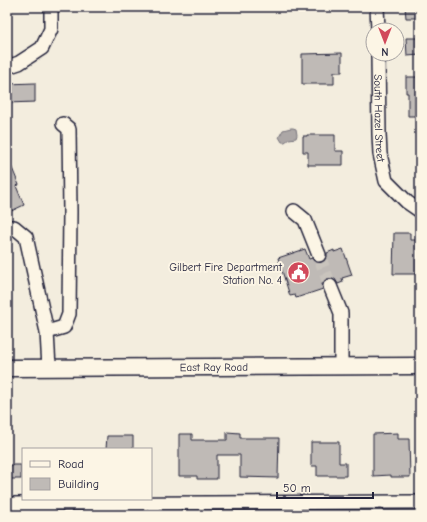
<svg xmlns="http://www.w3.org/2000/svg" width="427" height="522" font-family="'Comic Neue',sans-serif">
	<style>
		.water { fill: #aca7a6; stroke: #75727b }
		.building { fill: #bfbab6; stroke: #22223b }
		.lines { fill: none; stroke-linecap: round; stroke-linejoin: round }
		.minor-tunnel { stroke: #c9c4bd; stroke-width: 13; stroke-dasharray: 13 6; stroke-linecap: butt }
		.minor-casing { stroke: #22223b; stroke-width: 16 }
		.major-casing { stroke: #22223b; stroke-width: 19 }
		.minor { stroke: #fcf5e5; stroke-width: 13 }
		.major { stroke: #fcf5e5; stroke-width: 16 }
		.labels { text-anchor: middle; dominant-baseline: central; stroke-width: 4; stroke-linejoin: round; paint-order: stroke }
		.street-label { font-size: 11px; fill: #22223b; stroke: #fcf5e5 }
		.poi-label { font-size: 11px; fill: #22223b; stroke: #fcf5e5; text-anchor: end }
	</style>
	<rect width="100%" height="100%" fill="#f3edde"/>
	<filter id="ink" filterUnits="userSpaceOnUse"><feTurbulence type="fractalNoise" baseFrequency=".025" numOctaves="2"/><feDisplacementMap in="SourceGraphic" scale="8" xChannelSelector="R" yChannelSelector="G"/><feConvolveMatrix kernelMatrix="1 2 1 2 8 2 1 2 1" color-interpolation-filters="sRGB"/></filter>
	<g filter="url(#ink)">
		<polygon class="water" points="291,128 293,128 296,129 297,135 296,138 289,139 285,142 282,142 279,137 283,130"/>
		<g class="building">
			<polygon points="405,7 420,7 420,18 406,18"/>
			<polygon points="406,38 420,38 420,55 407,56"/>
			<polygon points="342,53 342,72 334,72 334,84 302,84 302,54"/>
			<polygon points="406,77 420,77 420,116 408,116 408,93 406,93"/>
			<polygon points="35,83 35,102 7,103 7,84"/>
			<polygon points="307,135 335,135 335,151 343,151 343,165 308,165 308,152 303,152 303,136 307,136"/>
			<polygon points="7,156 19,185 16,186 24,205 7,213"/>
			<polygon points="394,233 410,233 410,240 420,240 420,274 393,274"/>
			<polygon points="305,249 309,259 312,258 314,261 318,263 322,262 325,260 327,257 327,253 334,250 334,252 343,249 352,275 342,278 343,282 338,284 335,279 331,278 327,278 323,281 322,285 323,289 296,298 295,295 290,296 278,258"/>
			<polygon points="227,432 240,433 240,438 279,438 278,478 240,477 240,455 217,455 217,479 197,479 197,476 179,476 179,434 192,434 192,440 227,440"/>
			<polygon points="398,433 398,439 409,439 410,477 391,477 391,475 373,476 373,434"/>
			<polygon points="107,436 133,436 133,449 106,449"/>
			<polygon points="311,442 339,442 339,463 346,463 346,476 317,476 317,466 311,466"/>
			<rect x="7" y="465" width="14" height="14"/>
		</g>
		<g class="lines">
			<polyline class="minor-tunnel" points="319,255 330,286"/>
			<defs>
				<g id="minor">
					<polyline points="377,7 378,30"/>
					<path id="s1" d="M378,54L379,134L380,154L386,181L407,202L420,211"/>
					<polyline points="7,67 19,63 42,48 51,29 51,7"/>
					<polyline points="294,211 305,220 319,255"/>
					<polyline points="7,227 14,227 26,237 47,332 49,368"/>
					<polyline points="330,286 341,313 341,366"/>
					<polyline points="47,332 64,327 69,314 70,212 69,129 63,124"/>
					<polyline points="7,504 420,502"/>
				</g>
				<g id="major">
					<path id="s2" d="M7,368L420,366"/>
				</g>
			</defs>
			<use href="#minor" class="minor-casing"/>
			<use href="#major" class="major-casing"/>
			<use href="#minor" class="minor"/>
			<use href="#major" class="major"/>
		</g>
	</g>
	<defs>
		<symbol id="civic-disc" viewBox="-11 -11 22 22"><circle r="9.5" fill="#d1495b" stroke="#fcf5e5"/><path d="M-.6-6.5H3V-4.5H.6V-3L4-1V1h2V6H-6V1h2V-1L-.6-3ZM-1.2 2.5V6h2.4V2.5Z" fill="#fff"/></symbol>
	</defs>
	<g fill-rule="evenodd">
		<use href="#civic-disc" x="286" y="260" width="25" height="25"/>
	</g>
	<g class="labels">
		<g class="street-label">
			<text stroke="none"><textPath href="#s1" startOffset="64">South Hazel Street</textPath></text>
			<text stroke="none"><textPath href="#s2" startOffset="207">East Ray Road</textPath></text>
		</g>
		<g class="poi-label">
			<text x="282" y="267">Gilbert Fire Department<tspan x="282" dy="13">Station No. 4</tspan></text>
		</g>
	</g>
	<rect width="427" height="522" fill="none" stroke="#fcf5e5" stroke-width="24"/>
	<rect x="12" y="12" width="403" height="498" fill="none" stroke="#22223b" stroke-width="1.5" filter="url(#ink)"/>
	<rect x="22" y="448" width="130" height="52" fill="#fcf5e5" stroke="#a5a1a1"/>
	<rect x="30" y="461" width="20" height="6" fill="#fcf5e5" stroke="#a5a1a1"/>
	<text x="58" y="468" font-size="12" fill="#22223b">Road</text>
	<rect x="30" y="478" width="20" height="12" fill="#bfbab6" stroke="#a5a1a1"/>
	<text x="58" y="488" font-size="12" fill="#22223b">Building</text>
	<g transform="translate(385 42) rotate(180)"><circle r="19" fill="#fcf5e5" stroke="#a5a1a1"/>
	<path d="M0-3L7 15L0 10L-7 15Z" fill="#d1495b"/>
	<text y="-6" font-size="11" font-weight="bold" text-anchor="middle" fill="#22223b">N</text>
	</g>
	<path d="M277 492v6h96v-6" fill="none" stroke="#22223b" stroke-width="2"/>
	<text x="283" y="492" font-size="12" fill="#22223b" stroke="#fcf5e5" stroke-width="3" paint-order="stroke">50 m</text>
</svg>
